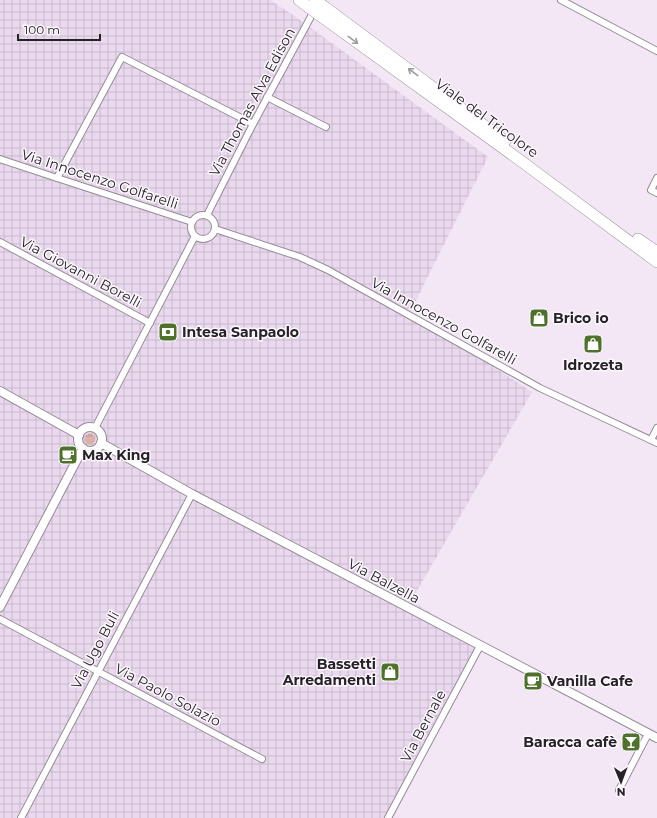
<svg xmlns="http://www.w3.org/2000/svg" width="657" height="818" font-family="Montserrat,sans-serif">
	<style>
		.industrial { fill: url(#industrial-grid) }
		.grass { fill: url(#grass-tufts) }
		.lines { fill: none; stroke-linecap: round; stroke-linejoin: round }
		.street-casing { stroke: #968b98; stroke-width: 8 }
		.secondary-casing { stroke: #968b98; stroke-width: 10 }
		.highway-casing { stroke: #968b98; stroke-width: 12 }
		.street { stroke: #fff; stroke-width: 6 }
		.secondary { stroke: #fff; stroke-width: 8 }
		.highway { stroke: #fff; stroke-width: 11 }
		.highway-bridge-casing { stroke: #968b98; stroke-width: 12; stroke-linecap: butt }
		.highway-bridge { stroke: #fff; stroke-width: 11 }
		.oneway { stroke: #9d9c9e }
		.labels { text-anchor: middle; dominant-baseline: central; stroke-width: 3; stroke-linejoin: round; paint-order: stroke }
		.street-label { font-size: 14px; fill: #262227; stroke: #fcf7fd }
		.poi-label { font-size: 14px; font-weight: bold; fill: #262227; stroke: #fcf7fd; text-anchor: start }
	</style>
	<defs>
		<pattern id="industrial-grid" width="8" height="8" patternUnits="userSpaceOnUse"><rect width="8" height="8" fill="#ead9ee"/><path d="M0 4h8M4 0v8" fill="none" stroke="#c9bacc"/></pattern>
		<pattern id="grass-tufts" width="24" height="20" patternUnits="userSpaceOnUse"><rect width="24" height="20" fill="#dcb1aa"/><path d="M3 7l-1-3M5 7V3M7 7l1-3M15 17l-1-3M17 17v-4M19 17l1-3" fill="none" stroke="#bd9892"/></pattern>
	</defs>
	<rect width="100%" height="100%" fill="#f3e7f6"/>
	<polygon class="industrial" points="0,0 270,0 296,17 488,157 410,312 532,392 411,601 481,643 393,818 0,818"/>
	<circle class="grass" cx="90" cy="439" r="5.5"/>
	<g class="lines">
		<defs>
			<g id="street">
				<polyline points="561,0 657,51"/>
				<polyline points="267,97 326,127"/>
				<polyline points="0,159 57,178 192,222"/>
				<polyline points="57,178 122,57 253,124"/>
				<polyline points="657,178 651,190 657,193"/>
				<circle cx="203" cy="227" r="12"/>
				<polyline points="207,215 253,124 315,9"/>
				<polyline points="215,229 300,257 328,270 540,388 657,443"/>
				<polyline points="0,242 150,323"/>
				<polyline points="95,428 195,236"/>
				<polyline points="651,440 657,428"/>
				<polyline points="0,619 262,759"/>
				<polyline points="619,790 648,734"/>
				<polyline points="21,818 192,494"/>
				<polyline points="388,818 480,646"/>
			</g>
			<g id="secondary">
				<polyline points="0,391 79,435"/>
				<circle cx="90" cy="439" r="12"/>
				<polyline points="101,443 192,494 657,738"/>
				<polyline points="0,607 83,448"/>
			</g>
			<g id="highway">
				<polyline points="299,0 307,6"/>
				<polyline points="326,8 505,141"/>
				<polyline points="322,17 521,161 657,262"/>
				<polyline points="638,239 657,252"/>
			</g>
		</defs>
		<use href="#street" class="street-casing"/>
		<use href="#secondary" class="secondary-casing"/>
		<use href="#highway" class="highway-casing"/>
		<use href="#street" class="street"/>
		<use href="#secondary" class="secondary"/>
		<use href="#highway" class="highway"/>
		<defs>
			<g id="highway-bridge">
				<polyline points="315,0 326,8"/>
				<polyline points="307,6 322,17"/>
			</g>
		</defs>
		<use href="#highway-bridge" class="highway-bridge-casing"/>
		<use href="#highway-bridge" class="highway-bridge"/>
	</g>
	<defs><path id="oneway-shaft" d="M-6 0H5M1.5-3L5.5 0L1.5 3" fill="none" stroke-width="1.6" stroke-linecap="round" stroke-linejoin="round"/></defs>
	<g class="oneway">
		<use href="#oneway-shaft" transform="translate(353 40) rotate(36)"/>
		<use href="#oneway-shaft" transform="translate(413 72) rotate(-143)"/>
	</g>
	<defs>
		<symbol id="shop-square" viewBox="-11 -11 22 22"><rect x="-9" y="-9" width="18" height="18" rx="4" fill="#4e722b" stroke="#fcf7fd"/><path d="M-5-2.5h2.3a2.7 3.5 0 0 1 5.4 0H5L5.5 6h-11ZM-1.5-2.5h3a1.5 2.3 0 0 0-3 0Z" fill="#fff"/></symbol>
		<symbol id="bank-square" viewBox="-11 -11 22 22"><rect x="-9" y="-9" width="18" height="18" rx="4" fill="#4e722b" stroke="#fcf7fd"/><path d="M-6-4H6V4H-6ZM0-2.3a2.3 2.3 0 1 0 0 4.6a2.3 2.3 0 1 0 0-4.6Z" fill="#fff"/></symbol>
		<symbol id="cafe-square" viewBox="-11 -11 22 22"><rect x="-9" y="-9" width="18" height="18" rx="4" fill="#4e722b" stroke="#fcf7fd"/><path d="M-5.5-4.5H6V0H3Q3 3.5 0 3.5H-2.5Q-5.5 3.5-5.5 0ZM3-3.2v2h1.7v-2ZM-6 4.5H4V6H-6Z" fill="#fff"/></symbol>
		<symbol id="bar-square" viewBox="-11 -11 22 22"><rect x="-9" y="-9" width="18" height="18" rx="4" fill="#4e722b" stroke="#fcf7fd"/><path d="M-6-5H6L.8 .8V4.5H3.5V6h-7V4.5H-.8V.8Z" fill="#fff"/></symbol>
	</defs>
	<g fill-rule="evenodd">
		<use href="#shop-square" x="528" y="307" width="22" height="22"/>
		<use href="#bank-square" x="157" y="321" width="22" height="22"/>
		<use href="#shop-square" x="582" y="333" width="22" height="22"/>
		<use href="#cafe-square" x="57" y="444" width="22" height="22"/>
		<use href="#shop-square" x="379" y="661" width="22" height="22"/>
		<use href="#cafe-square" x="522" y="670" width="22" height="22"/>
		<use href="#bar-square" x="620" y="731" width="22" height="22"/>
	</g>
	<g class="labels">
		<g class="street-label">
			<text transform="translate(252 102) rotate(-62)">Via Thomas Alva Edison</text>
			<text transform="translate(487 118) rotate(36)">Viale del Tricolore</text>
			<text transform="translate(100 179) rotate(18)">Via Innocenzo Golfarelli</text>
			<text transform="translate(81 272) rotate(28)">Via Giovanni Borelli</text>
			<text transform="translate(444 321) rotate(29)">Via Innocenzo Golfarelli</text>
			<text transform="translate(384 581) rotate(28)">Via Balzella</text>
			<text transform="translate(95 650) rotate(-62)">Via Ugo Buli</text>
			<text transform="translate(168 695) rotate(28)">Via Paolo Solazio</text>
			<text transform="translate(423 726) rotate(-62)">Via Bernale</text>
		</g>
		<g class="poi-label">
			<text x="553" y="318">Brico io</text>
			<text x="182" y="332">Intesa Sanpaolo</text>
			<text x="593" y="365" text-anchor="middle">Idrozeta</text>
			<text x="82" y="455">Max King</text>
			<text x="376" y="664" text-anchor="end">Bassetti<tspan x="376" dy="16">Arredamenti</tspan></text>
			<text x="547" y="681">Vanilla Cafe</text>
			<text x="617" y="742" text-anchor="end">Baracca cafè</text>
		</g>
	</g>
	<g transform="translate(621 782) rotate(179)" stroke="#fcf7fd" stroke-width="3" paint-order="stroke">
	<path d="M0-3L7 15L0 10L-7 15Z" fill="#262227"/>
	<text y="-6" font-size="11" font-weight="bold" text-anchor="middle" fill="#262227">N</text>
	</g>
	<path d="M18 34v6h82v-6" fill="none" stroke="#262227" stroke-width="2"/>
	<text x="24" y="34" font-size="12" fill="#262227" stroke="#fcf7fd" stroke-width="3" paint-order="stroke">100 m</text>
</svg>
